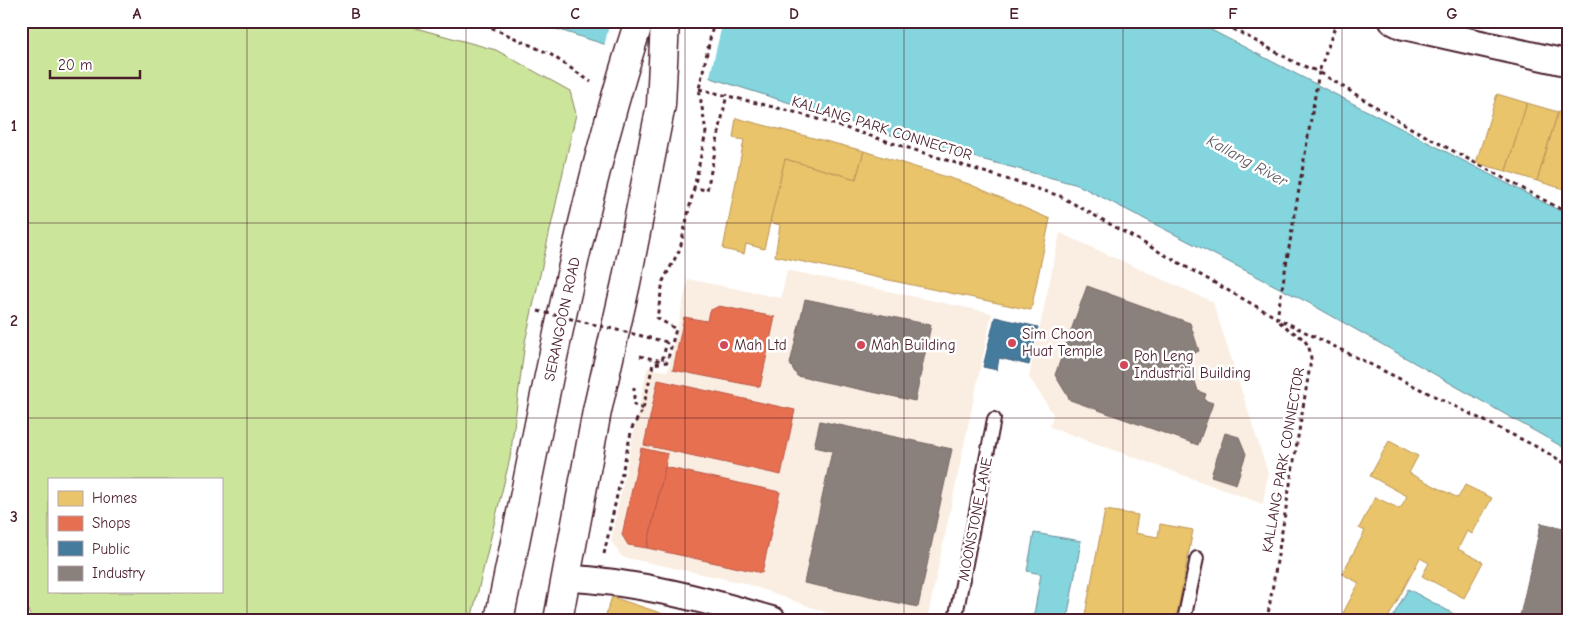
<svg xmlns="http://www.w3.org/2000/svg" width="1589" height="641" font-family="'Comic Neue',sans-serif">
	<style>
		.built { fill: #faeee2 }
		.green { fill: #cbe59b; stroke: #8a8263; fill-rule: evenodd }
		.water { fill: #84d5dd; stroke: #6d8c96 }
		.pier { fill: #fff }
		.homes { fill: #e9c46a; stroke: #b99257 }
		.shops { fill: #e76f51; stroke: #b85746 }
		.public { fill: #457b9d; stroke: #465f7b }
		.industry { fill: #8a817c; stroke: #776464 }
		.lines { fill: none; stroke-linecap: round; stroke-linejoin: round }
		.lane-casing { stroke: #4a1f2b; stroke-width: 16 }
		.street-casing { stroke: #4a1f2b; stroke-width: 29 }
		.primary-casing { stroke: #4a1f2b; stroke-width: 31 }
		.path { stroke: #4a1f2b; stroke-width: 3; stroke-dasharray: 4 4; stroke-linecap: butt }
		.lane { stroke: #fff; stroke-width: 12 }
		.street { stroke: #fff; stroke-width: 25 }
		.primary { stroke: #fff; stroke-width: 28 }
		.path-bridge { stroke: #4a1f2b; stroke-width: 3; stroke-dasharray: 4 4; stroke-linecap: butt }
		.grid { fill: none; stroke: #4a1f2b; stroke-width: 1; stroke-opacity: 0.55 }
		.poi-dot { fill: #d1495b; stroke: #fff; stroke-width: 2 }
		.labels { text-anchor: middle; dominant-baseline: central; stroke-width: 5; stroke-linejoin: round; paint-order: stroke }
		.street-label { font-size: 15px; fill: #4a1f2b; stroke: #fff }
		.poi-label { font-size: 15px; fill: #4a1f2b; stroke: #fff; text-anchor: start }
		.water-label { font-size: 16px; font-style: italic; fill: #5b5660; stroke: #fff }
		.neatline { fill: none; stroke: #4a1f2b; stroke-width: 2 }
		.grid-label { font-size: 16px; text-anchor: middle; font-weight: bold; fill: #4a1f2b }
	</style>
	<rect width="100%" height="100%" fill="#fff"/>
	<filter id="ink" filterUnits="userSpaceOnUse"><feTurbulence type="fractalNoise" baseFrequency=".02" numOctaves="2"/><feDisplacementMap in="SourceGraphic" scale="10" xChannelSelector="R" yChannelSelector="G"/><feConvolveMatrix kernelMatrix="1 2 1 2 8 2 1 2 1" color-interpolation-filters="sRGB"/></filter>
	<g filter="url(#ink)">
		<g class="built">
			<polygon points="1060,233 1213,302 1268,473 1263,504 1050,427 1053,414 1029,377"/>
			<polygon points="787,270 992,313 927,620 847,620 744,583 622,557 611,541 647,368 668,371 688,279 781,298"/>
		</g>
		<path class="green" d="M21,21H390L496,50L570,91L576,114L525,342L510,458L471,620H32L21,594ZM49,480H221V592H49Z"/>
		<g class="water">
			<polygon points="531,21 1194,21 1568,215 1568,450 1309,303 1078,185 891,135"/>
			<polygon points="1034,533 1081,541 1067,620 1033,620 1041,574 1027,571"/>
			<polygon points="1408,589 1465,620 1391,620"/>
		</g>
		<polygon class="pier" points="610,21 723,21 709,80 604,47"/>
		<g class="homes">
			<polygon points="1497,94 1527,103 1506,171 1476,163"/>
			<polygon points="1527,103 1558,112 1537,181 1506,171"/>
			<polygon points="1558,112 1568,115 1567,190 1537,181"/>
			<polygon points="736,118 864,151 856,179 785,159 764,249 746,244 744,254 723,249 744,140 733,138"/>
			<polygon points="864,151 969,184 1050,219 1031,310 775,256 780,225 770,222 785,159 856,179"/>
			<polygon points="1389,441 1418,456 1409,473 1458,498 1465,485 1492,498 1472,534 1467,531 1458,549 1483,562 1464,598 1422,576 1429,563 1420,558 1387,620 1352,620 1353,618 1343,613 1359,583 1342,574 1365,531 1359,528 1375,497 1400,509 1407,496 1370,476"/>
			<polygon points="1105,510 1138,515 1135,533 1158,537 1160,524 1193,530 1176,620 1084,620"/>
			<polygon points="612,597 682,620 604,620"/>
		</g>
		<g class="shops">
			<polygon points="719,306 775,317 760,387 673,370 684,317 707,321 709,311"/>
			<polygon points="658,380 795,410 781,475 644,445"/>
			<polygon points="641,448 668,454 647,548 628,545 622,535"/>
			<polygon points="665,467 780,492 762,573 647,548"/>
		</g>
		<polygon class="public" points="995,317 1038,327 1029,365 999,358 997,370 983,367"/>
		<g class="industry">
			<polygon points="1087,286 1190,323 1199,351 1187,356 1198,391 1206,394 1204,400 1213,403 1198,445 1070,400 1055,375"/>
			<polygon points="805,299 931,325 915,401 797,376 790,364"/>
			<polygon points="820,421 952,449 918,607 804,583 832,451 814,447"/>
			<polygon points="1225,433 1239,437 1246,454 1236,484 1211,476"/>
			<polygon points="1541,523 1568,529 1568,620 1519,620"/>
		</g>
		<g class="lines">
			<defs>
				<g id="lane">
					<polyline points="955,620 994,419"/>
					<polyline points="1184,620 1197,558"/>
				</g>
				<g id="street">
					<polyline points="1392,21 1402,26 1568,63"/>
					<path d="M566,578C636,581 706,600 773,620"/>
				</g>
				<g id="primary">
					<path d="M499,620C541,420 576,216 639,21"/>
					<polyline points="558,620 597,411 626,283 661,105 665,21"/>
				</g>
			</defs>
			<use href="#lane" class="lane-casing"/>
			<use href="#street" class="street-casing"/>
			<use href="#primary" class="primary-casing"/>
			<g class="path">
				<polyline points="477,21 550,54 591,82"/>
				<polyline points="714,21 699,89 706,132 694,188 707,190 727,94"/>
				<polyline points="1219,21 1296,63 1319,72 1277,318"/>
				<polyline points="1337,21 1319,72 1409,127 1568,213"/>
				<polyline points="699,89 798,113 1060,196 1277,318 1539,448 1568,465"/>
				<polyline points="640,356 662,361 667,342"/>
				<polyline points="634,387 634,405 643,409"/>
				<polyline points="604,554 632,428 643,409 653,364 667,362 676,329 657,318 663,281 680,249 694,188"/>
				<path d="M1267,620L1311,360C1310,334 1294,337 1279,321"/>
			</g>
			<use href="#lane" class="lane"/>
			<use href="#street" class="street"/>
			<use href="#primary" class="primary"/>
			<polyline class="path-bridge" points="538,311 667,342"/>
		</g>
	</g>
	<path class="grid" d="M247,21V620M466,21V620M685,21V620M904,21V620M1123,21V620M1342,21V620M21,223H1568M21,418H1568"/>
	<g class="poi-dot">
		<circle cx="1012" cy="343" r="5"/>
		<circle cx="724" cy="345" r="5"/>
		<circle cx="861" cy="345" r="5"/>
		<circle cx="1124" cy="365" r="5"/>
	</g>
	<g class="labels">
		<g class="street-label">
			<text transform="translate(882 128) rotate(17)">KALLANG PARK CONNECTOR</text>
			<text transform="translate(562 319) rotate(-78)">SERANGOON ROAD</text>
			<text transform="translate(1283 460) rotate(-80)">KALLANG PARK CONNECTOR</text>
			<text transform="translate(975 519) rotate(-79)">MOONSTONE LANE</text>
		</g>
		<g class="poi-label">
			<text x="1022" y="334">Sim Choon<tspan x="1022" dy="17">Huat Temple</tspan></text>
			<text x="734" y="345">Mah Ltd</text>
			<text x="871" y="345">Mah Building</text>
			<text x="1134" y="356">Poh Leng<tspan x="1134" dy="17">Industrial Building</tspan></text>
		</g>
		<g class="water-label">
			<text transform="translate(1247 161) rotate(29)">Kallang River</text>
		</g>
	</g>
	<rect width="1589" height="641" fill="none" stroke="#fff" stroke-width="55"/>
	<rect x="48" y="478" width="175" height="115" fill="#ffffff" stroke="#b7a5aa"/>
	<rect x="58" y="491" width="25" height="15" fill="#e9c46a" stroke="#b7a5aa"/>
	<text x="92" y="503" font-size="15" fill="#4a1f2b">Homes</text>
	<rect x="58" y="516" width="25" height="15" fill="#e76f51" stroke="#b7a5aa"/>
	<text x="92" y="528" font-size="15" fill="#4a1f2b">Shops</text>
	<rect x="58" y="541" width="25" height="15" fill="#457b9d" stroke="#b7a5aa"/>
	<text x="92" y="554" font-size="15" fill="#4a1f2b">Public</text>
	<rect x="58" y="566" width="25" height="15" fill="#8a817c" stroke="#b7a5aa"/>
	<text x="92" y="578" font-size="15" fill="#4a1f2b">Industry</text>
	<path d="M50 70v8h90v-8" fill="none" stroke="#4a1f2b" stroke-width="2.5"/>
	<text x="58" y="70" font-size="15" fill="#4a1f2b" stroke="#ffffff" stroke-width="4" paint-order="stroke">20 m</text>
	<rect x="28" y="28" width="1534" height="586" class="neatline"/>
	<g class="grid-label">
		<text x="137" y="19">A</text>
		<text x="356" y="19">B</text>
		<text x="575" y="19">C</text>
		<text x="794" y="19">D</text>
		<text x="1014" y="19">E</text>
		<text x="1233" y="19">F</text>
		<text x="1452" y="19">G</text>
		<text x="14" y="131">1</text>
		<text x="14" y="326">2</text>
		<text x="14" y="522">3</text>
	</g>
</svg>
